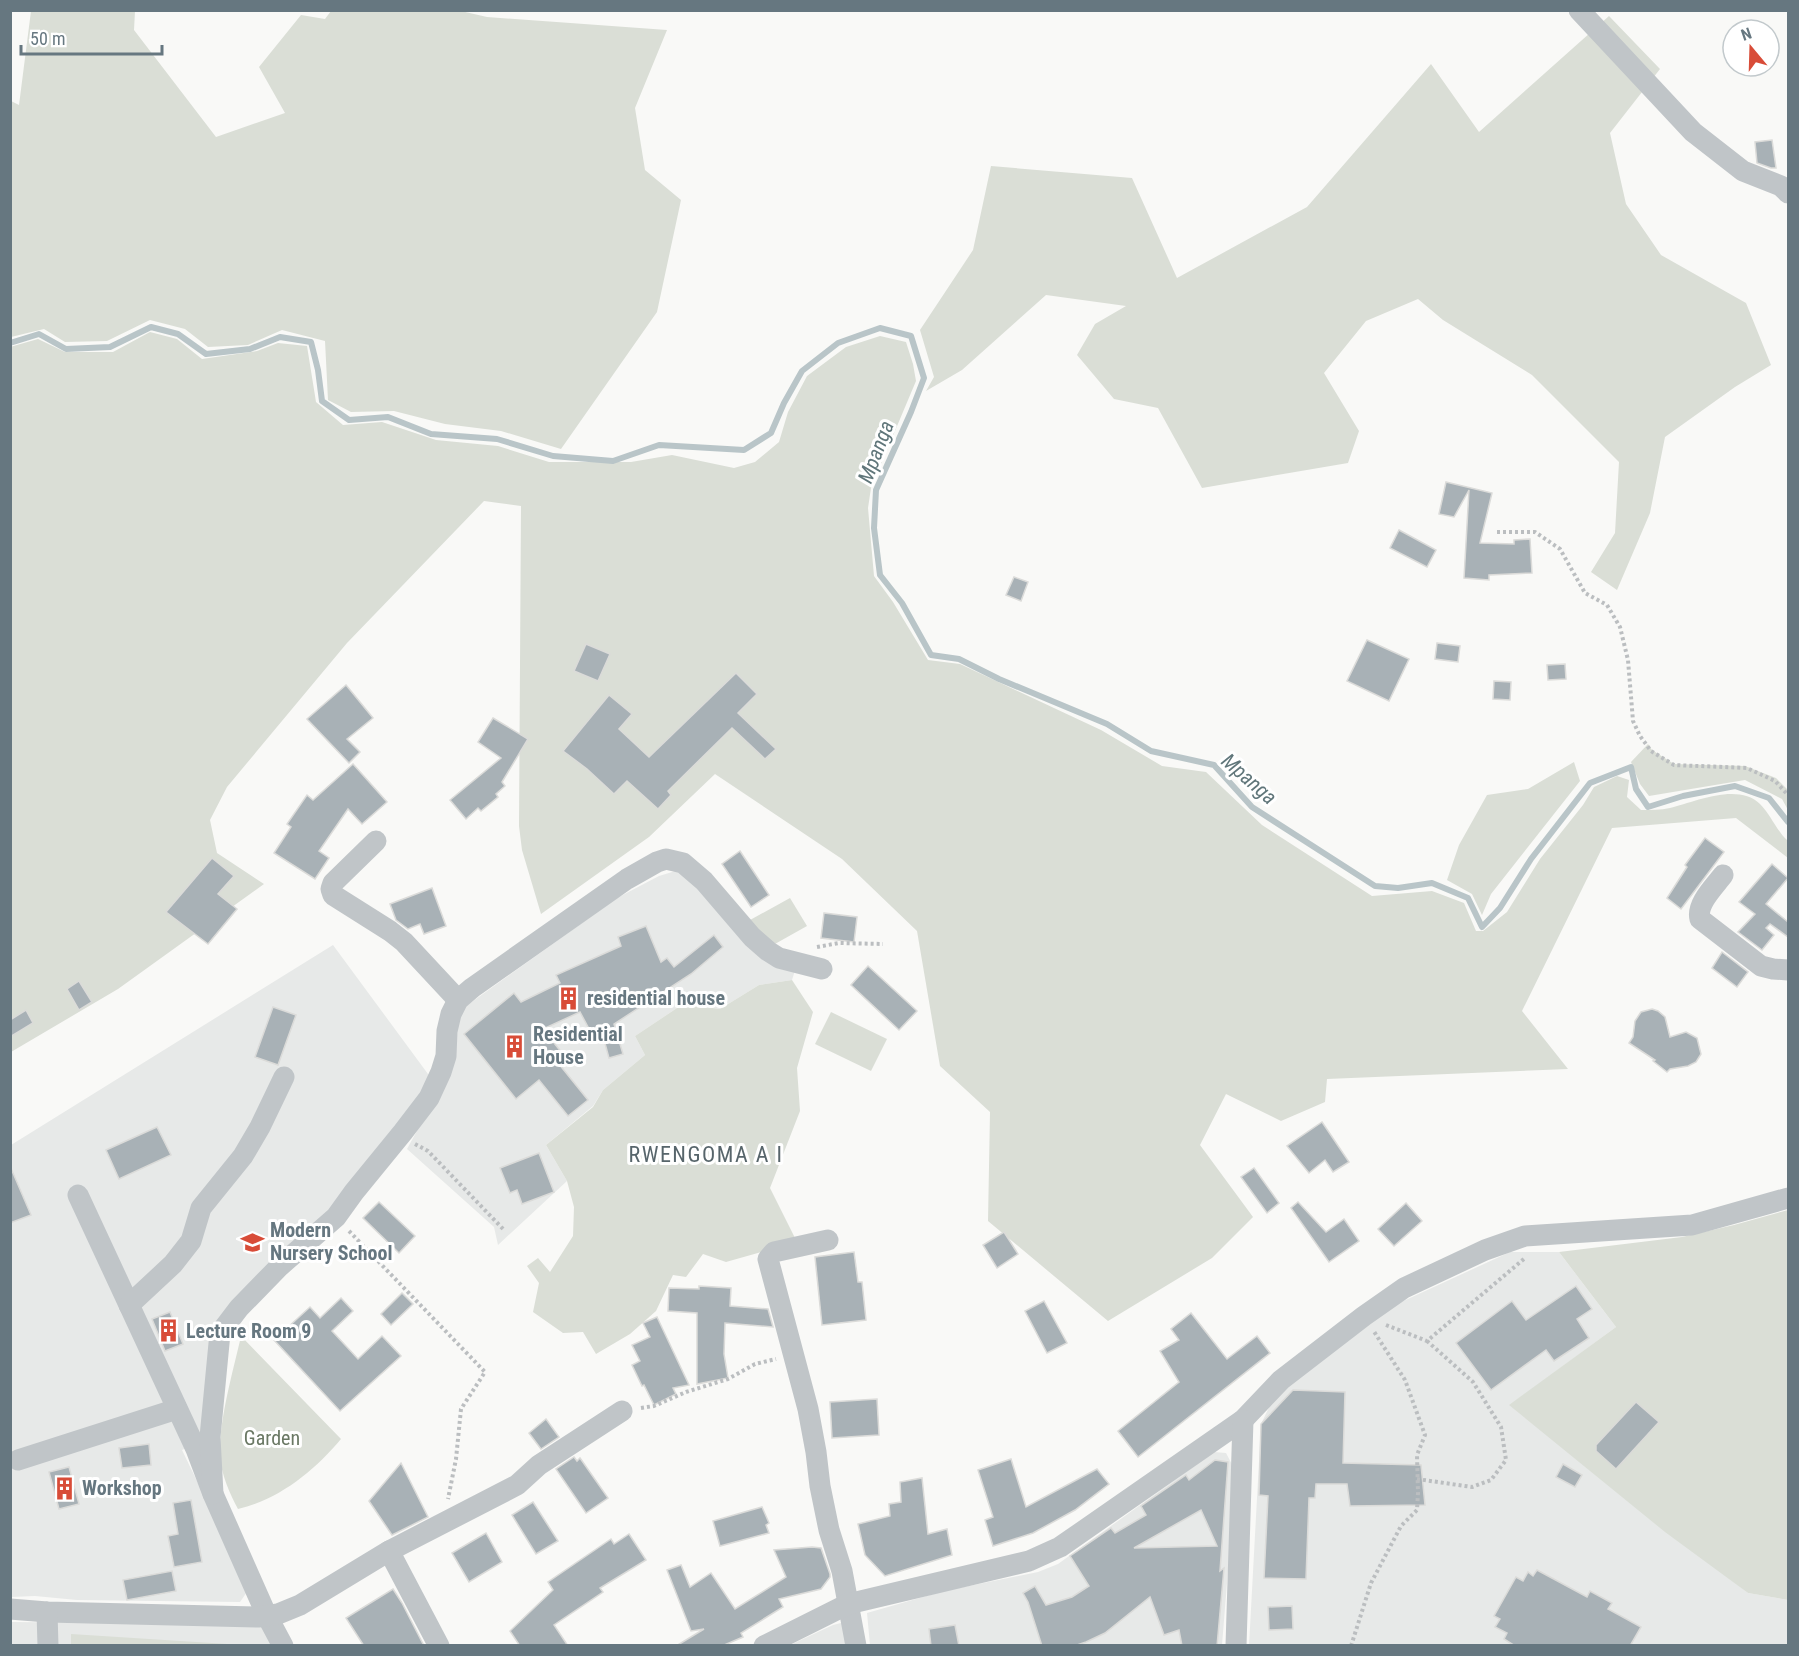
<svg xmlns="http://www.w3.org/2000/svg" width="1799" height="1656" font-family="'Roboto Condensed',sans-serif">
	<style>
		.built { fill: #e7e9e8 }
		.green { fill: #daded6 }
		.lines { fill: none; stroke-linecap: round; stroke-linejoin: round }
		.stream { stroke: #b9c5c8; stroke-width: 6 }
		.building { fill: #a8b1b6; stroke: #dbdbd9; stroke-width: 1.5; fill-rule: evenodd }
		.path { stroke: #bbbec0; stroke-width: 4; stroke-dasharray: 3 3; stroke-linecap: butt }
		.minor { stroke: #c0c5c8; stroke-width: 21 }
		.labels { text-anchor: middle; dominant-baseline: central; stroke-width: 6; stroke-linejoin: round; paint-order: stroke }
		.poi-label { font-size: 20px; font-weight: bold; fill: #667780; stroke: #fff; text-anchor: start }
		.park-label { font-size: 20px; fill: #6a7864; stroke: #fff }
		.water-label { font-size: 21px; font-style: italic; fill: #60767a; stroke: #fff }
		.quarter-label { font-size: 22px; letter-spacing: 1.5px; fill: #57656b; stroke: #fff }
	</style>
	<rect width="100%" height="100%" fill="#f9f9f7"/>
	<g class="built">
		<polygon points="682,869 797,964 792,980 759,985 720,1009 683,1004 635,1036 645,1055 603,1090 593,1106 546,1145 567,1181 498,1245 494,1227 407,1149 434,1100 455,1014 617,898 659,876"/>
		<polygon points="333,945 428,1074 431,1083 403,1146 242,1291 202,1441 182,1450 249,1589 240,1602 77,1600 35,1596 11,1597 11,1145"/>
		<polygon points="1510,1252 1559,1252 1616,1327 1510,1405 1748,1593 1788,1600 1788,1645 1249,1646 1261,1424 1274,1397 1386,1309"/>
		<polygon points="1214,1452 1226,1453 1236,1472 1222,1645 870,1645 867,1613 944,1591 1038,1572 1058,1564"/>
		<polygon points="11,1622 260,1624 272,1646 11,1646"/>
		<polygon points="845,1622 853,1645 788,1646 833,1625"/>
	</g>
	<g class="green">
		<polygon points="461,11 487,17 667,30 635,108 645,170 681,200 657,312 561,449 501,431 445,424 394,411 351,412 328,400 325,341 282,330 248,345 208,347 185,329 150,320 107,341 65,342 44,329 11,337 11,101 19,105 31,11 135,11 134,30 216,137 285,113 259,67 301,15 325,19 331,11"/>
		<polygon points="1609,16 1660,69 1610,133 1626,204 1661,255 1746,303 1771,365 1735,387 1665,437 1650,513 1617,590 1591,572 1615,533 1619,462 1532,375 1443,320 1418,299 1366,321 1324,373 1359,431 1348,463 1202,488 1158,408 1114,399 1077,355 1095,324 1126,306 1046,295 962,370 926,391 934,377 920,330 973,250 991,166 1132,178 1177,278 1307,207 1431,64 1479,132"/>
		<path d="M150,332L177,339L202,359L257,351L278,343L307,346L316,402L343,425L382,422L436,440L498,446L549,462H631L672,455L734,468L755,462L779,442L788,412L807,376L846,347L880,336L906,342L913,364L916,381L871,488L868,508L874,576L893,602L928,660L960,664L1101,730L1162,766L1206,772L1262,825L1372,896L1432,891L1464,903L1476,931H1483L1507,912L1540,859L1583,805L1594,787L1617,776L1629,780L1627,797L1641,810C1650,810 1661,810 1670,808C1694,802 1738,782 1760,804C1771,815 1776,830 1788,841V858L1736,818L1612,828L1522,1011L1568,1069L1327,1079L1325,1102L1281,1121L1226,1094L1200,1145L1253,1217L1212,1258L1108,1321L988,1221L990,1112L940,1066L917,931L842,859L715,774L649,837L541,914L522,850L519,826L521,506L484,501L347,643L227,787L210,820L217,853L264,884L118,989L11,1052L10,347L38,339L65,352H113Z"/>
		<polygon points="1648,744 1652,750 1674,764 1745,766 1776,778 1788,790 1788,810 1782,799 1745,780 1649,796 1640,784 1631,762"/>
		<polygon points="1574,762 1580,781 1491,894 1482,915 1472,894 1447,880 1459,845 1487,795 1528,789"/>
		<polygon points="790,898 807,926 766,949 750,920"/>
		<polygon points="792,980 813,1012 797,1068 800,1111 770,1188 797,1242 726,1262 703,1254 686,1277 673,1275 656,1311 630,1334 596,1354 583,1332 563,1333 533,1312 539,1283 527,1266 538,1258 550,1272 573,1236 574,1207 567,1181 546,1145 593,1107 603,1090 645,1055 635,1036 683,1004 720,1009 759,985"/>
		<polygon points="831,1012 887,1039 871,1071 815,1044"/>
		<polygon points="1788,1210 1788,1600 1748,1593 1665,1532 1509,1405 1616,1327 1559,1252 1682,1237 1734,1225"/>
		<path d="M241,1336L341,1439C314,1471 280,1499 238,1509C230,1494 221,1474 220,1456C219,1419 233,1372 241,1336Z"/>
		<polygon points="71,1634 243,1645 71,1645"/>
	</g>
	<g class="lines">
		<polyline class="stream" points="10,343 39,334 66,349 110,347 151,327 178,334 206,354 250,349 280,337 311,342 318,370 322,401 349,420 388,417 431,434 497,439 553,456 613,461 659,445 744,450 771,433 784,403 802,371 838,343 880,328 911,336 924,378 911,412 876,490 874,528 880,575 902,603 931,655 959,659 999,679 1107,724 1151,751 1214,765 1252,807 1375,886 1398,888 1432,883 1468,898 1482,927 1500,908 1531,859 1590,783 1631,767 1636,789 1648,807 1683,796 1735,786 1769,798 1788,822"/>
	</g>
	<g class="building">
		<polygon points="1772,140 1776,168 1771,168 1757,163 1755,142"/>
		<polygon points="1446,482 1492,493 1480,543 1514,544 1514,540 1530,539 1532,573 1489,575 1489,580 1464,578 1469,490 1454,517 1439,514"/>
		<polygon points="1399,530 1436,550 1427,567 1390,548"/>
		<polygon points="1014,577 1028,582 1021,601 1006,595"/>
		<polygon points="1367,640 1409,659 1389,701 1347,681"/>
		<polygon points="1437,643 1460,646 1458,662 1435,659"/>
		<polygon points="586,644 610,654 598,681 574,671"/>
		<polygon points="1565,664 1566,679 1548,680 1547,665"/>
		<polygon points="736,673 757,694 738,713 776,749 765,759 732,728 668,791 671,795 658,809 627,781 614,794 587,769 563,751 609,695 632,714 619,729 649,757"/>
		<polygon points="1494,681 1511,682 1510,700 1493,699"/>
		<polygon points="346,685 373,718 347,739 360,752 349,763 307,719"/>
		<polygon points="493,718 528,739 502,782 505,786 496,794 498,797 481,811 478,808 466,819 450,800 501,758 478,742"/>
		<polygon points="353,764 387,802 362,824 348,809 319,851 329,858 315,879 274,853 291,827 287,824 307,795 313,800"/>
		<polygon points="1705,838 1724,852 1681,909 1667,898 1687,867 1685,865"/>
		<polygon points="740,851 769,895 751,907 722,864"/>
		<polygon points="212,858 234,876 218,894 237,909 208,944 166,912"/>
		<polygon points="1772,864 1788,878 1766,904 1788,922 1788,937 1770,924 1766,928 1774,935 1762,950 1738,932 1755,914 1739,902"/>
		<polygon points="432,888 446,926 424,934 420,924 408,929 396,920 390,904"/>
		<polygon points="824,913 857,917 854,942 821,938"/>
		<polygon points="646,926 661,962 667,958 674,967 714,935 723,947 691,974 614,1024 623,1054 609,1058 603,1036 595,1040 580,1012 543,1029 566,1058 559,1064 588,1100 568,1116 539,1080 516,1099 464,1034 514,993 521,1002 560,983 556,975 621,946 618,937"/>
		<polygon points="1722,952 1748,972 1737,987 1712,968"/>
		<polygon points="868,966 917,1011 899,1030 851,985"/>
		<polygon points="79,981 92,1002 79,1010 67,989"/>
		<polygon points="273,1007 296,1015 278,1065 255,1057"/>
		<polygon points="1652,1009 1658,1011 1665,1017 1670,1037 1686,1032 1697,1038 1701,1054 1696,1062 1688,1066 1670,1069 1667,1072 1653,1061 1655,1060 1629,1043 1633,1037 1635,1021 1641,1012"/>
		<polygon points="26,1010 33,1023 10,1037 10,1020"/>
		<polygon points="1322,1122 1349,1162 1333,1172 1325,1160 1309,1173 1287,1146"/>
		<polygon points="157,1127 171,1155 119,1179 106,1150"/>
		<polygon points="539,1153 554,1192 522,1204 517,1190 510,1193 500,1168"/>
		<polygon points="10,1166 31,1215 10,1223"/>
		<polygon points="1254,1168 1279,1203 1267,1213 1241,1177"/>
		<polygon points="379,1202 415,1236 399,1253 363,1218"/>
		<polygon points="1298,1202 1326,1232 1344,1219 1359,1241 1329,1262 1291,1208"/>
		<polygon points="1406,1203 1422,1221 1394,1246 1378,1229"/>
		<polygon points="1004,1232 1018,1254 997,1268 983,1245"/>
		<polygon points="854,1252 858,1282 862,1282 866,1320 822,1325 815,1257"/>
		<polygon points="699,1286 731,1288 730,1306 768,1309 773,1327 725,1323 724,1354 728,1378 697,1384 697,1313 668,1311 669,1288 699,1289"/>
		<polygon points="1576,1286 1592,1309 1577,1319 1589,1338 1554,1361 1546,1350 1491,1390 1456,1343 1512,1301 1526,1320"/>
		<polygon points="402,1293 413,1304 391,1325 381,1314"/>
		<polygon points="341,1298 353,1311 332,1331 358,1359 382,1336 401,1356 340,1411 274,1340 310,1307 320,1318"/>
		<polygon points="1044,1301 1067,1343 1047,1353 1025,1311"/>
		<polygon points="170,1312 183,1344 165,1351 152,1319"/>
		<polygon points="1191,1313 1227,1359 1257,1336 1270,1353 1138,1457 1118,1431 1179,1382 1160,1351 1179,1340 1171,1329"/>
		<polygon points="657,1317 689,1385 673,1388 676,1394 654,1405 644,1385 642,1386 632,1365 640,1361 632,1345 650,1337 643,1323"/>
		<polygon points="1293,1390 1345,1392 1343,1463 1421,1465 1425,1505 1350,1506 1347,1484 1316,1484 1315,1498 1309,1498 1306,1579 1264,1578 1268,1496 1259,1495 1261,1424"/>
		<polygon points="877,1399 879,1435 832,1438 830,1402"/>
		<polygon points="1636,1402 1659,1422 1616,1469 1596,1451 1596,1445"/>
		<polygon points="546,1419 559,1437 541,1449 529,1433"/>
		<polygon points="149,1444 151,1465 122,1468 119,1448"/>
		<polygon points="574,1457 577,1461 580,1458 608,1498 586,1513 556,1469"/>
		<polygon points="1011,1459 1026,1507 1097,1469 1109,1484 1075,1510 1033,1533 993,1546 985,1520 993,1517 978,1470"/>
		<path d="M1215,1460L1228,1462L1220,1571L1224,1568L1217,1646H1182L1179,1630L1164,1635L1150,1597L1105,1633L1086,1642L1074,1646H1042L1028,1602L1023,1593L1035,1586L1046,1605L1072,1597L1089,1586L1070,1556L1111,1528L1115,1533L1146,1515L1141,1506L1186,1475L1189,1480ZM1201,1510L1217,1546L1134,1548Z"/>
		<polygon points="401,1463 428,1517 392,1535 369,1501"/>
		<polygon points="1563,1464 1582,1475 1575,1487 1556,1477"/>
		<polygon points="69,1467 79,1504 59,1509 49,1472"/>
		<polygon points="922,1478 928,1534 947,1529 952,1555 885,1576 865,1555 858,1524 890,1516 889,1504 901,1502 900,1482"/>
		<polygon points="191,1500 202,1562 174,1567 168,1536 178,1534 173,1503"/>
		<polygon points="533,1502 558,1541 536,1554 512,1515"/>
		<polygon points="762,1507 769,1523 766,1525 769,1533 720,1546 713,1521"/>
		<polygon points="486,1533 502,1562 469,1582 452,1553"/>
		<polygon points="629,1534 646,1560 600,1588 603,1592 554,1625 568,1646 520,1646 510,1631 553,1590 548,1582 611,1539 614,1544"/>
		<polygon points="812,1547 821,1548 830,1574 830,1577 821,1589 779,1599 783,1607 741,1633 743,1637 722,1646 676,1646 704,1629 691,1631 667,1570 681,1565 690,1587 711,1573 735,1609 786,1577 774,1550"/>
		<polygon points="1537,1570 1587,1597 1590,1591 1612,1603 1608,1609 1641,1627 1630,1646 1515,1646 1504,1639 1507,1633 1495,1627 1500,1619 1494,1616 1516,1577 1523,1581 1528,1572 1533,1576"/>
		<polygon points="172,1571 176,1591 127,1600 123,1580"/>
		<polygon points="393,1589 402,1603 424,1646 364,1646 346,1618"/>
		<polygon points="1292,1606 1293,1629 1269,1630 1268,1607"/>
		<polygon points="955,1625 959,1646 931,1646 929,1629"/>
	</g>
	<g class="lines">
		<g class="path">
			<polyline points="1497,532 1535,532 1560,549 1585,593 1607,605 1620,627 1628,660 1633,721 1640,736 1651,751 1674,765 1747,768 1775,781 1788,795"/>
			<polyline points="817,947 839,943 883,944"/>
			<polyline points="415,1144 428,1151 505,1231"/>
			<polyline points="349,1231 485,1372 461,1409 456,1459 448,1499"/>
			<polyline points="1386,1325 1427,1341 1525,1258"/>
			<polyline points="641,1408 654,1406 686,1392 728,1379 755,1364 776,1359"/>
			<polyline points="1417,1479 1472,1487 1491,1480 1506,1460 1501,1427 1473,1382 1427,1341"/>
			<polyline points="1351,1646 1371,1583 1401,1526 1417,1510 1418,1493 1417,1455 1425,1435 1405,1380 1373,1330"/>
		</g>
		<g class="minor">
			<polyline points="1579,10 1693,132 1743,171 1781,186 1788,193"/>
			<polyline points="376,841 333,883 331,889 333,895 390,931 404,942 458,1000"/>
			<path d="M1723,875C1714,887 1696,904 1700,919L1761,966L1773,969L1788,970"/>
			<polyline points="78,1195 196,1449 213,1494 267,1616 283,1646"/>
			<polyline points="828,1240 774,1252 768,1259 808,1409 816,1452 820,1486 829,1530 842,1571 856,1646"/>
			<polyline points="129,1305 173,1264 191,1241 201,1208 243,1156 260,1127 284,1077"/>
			<polyline points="18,1460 177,1409"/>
			<polyline points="213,1494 210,1437 220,1333 239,1308 280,1266 336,1217 354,1192 403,1132 429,1098 441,1072 446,1056 447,1031 451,1014 458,1000 472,988 627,879 657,862 666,859 683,863 704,881 752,937 768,951 779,958 822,969"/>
			<polyline points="389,1551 439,1646"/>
			<polyline points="10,1609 47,1612 258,1617 278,1614 300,1605 389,1551 517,1485 539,1465 622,1411"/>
			<polyline points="47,1612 48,1646"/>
			<polyline points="764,1646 848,1604 1029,1561 1060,1547 1243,1420 1281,1380 1364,1316 1404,1288 1485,1250 1525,1236 1692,1225 1788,1198"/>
			<polyline points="1236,1646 1243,1420"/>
		</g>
	</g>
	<defs>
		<symbol id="building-bare" viewBox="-9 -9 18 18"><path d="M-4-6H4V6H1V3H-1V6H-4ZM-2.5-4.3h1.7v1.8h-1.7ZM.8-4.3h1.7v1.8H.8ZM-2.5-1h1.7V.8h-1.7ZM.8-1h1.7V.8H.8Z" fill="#d84c38" stroke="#fff" stroke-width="2.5" paint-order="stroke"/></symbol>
		<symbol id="school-bare" viewBox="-9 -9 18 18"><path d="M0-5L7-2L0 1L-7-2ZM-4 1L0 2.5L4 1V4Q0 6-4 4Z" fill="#d84c38" stroke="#fff" stroke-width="2.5" paint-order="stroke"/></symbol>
	</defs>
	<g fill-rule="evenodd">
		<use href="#building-bare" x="552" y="982" width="33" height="33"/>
		<use href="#building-bare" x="498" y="1030" width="33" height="33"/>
		<use href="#school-bare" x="236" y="1226" width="33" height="33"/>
		<use href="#building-bare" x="152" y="1314" width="33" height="33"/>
		<use href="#building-bare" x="48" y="1472" width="33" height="33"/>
	</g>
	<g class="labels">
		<g class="poi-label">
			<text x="587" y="998">residential house</text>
			<text x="533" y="1034">Residential<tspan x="533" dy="23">House</tspan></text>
			<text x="270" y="1230">Modern<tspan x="270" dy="23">Nursery School</tspan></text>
			<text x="186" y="1331">Lecture Room 9</text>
			<text x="82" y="1488">Workshop</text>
		</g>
		<g class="park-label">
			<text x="272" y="1438">Garden</text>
		</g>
		<g class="water-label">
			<text transform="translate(876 452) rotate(-69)">Mpanga</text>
			<text transform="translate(1249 779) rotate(41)">Mpanga</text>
		</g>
		<g class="quarter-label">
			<text x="706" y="1154">RWENGOMA A I</text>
		</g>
	</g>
	<rect width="1799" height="1656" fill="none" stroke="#667780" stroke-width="24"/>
	<g transform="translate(1751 48) rotate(341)"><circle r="28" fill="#ffffff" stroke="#c2c9cc" stroke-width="1.5"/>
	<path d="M0-4.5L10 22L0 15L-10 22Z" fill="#d84c38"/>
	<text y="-9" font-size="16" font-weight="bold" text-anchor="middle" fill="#667780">N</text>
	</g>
	<path d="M21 45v9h141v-9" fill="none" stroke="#667780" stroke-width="3"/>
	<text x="30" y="45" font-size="18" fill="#667780" stroke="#ffffff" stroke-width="4.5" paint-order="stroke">50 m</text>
</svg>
